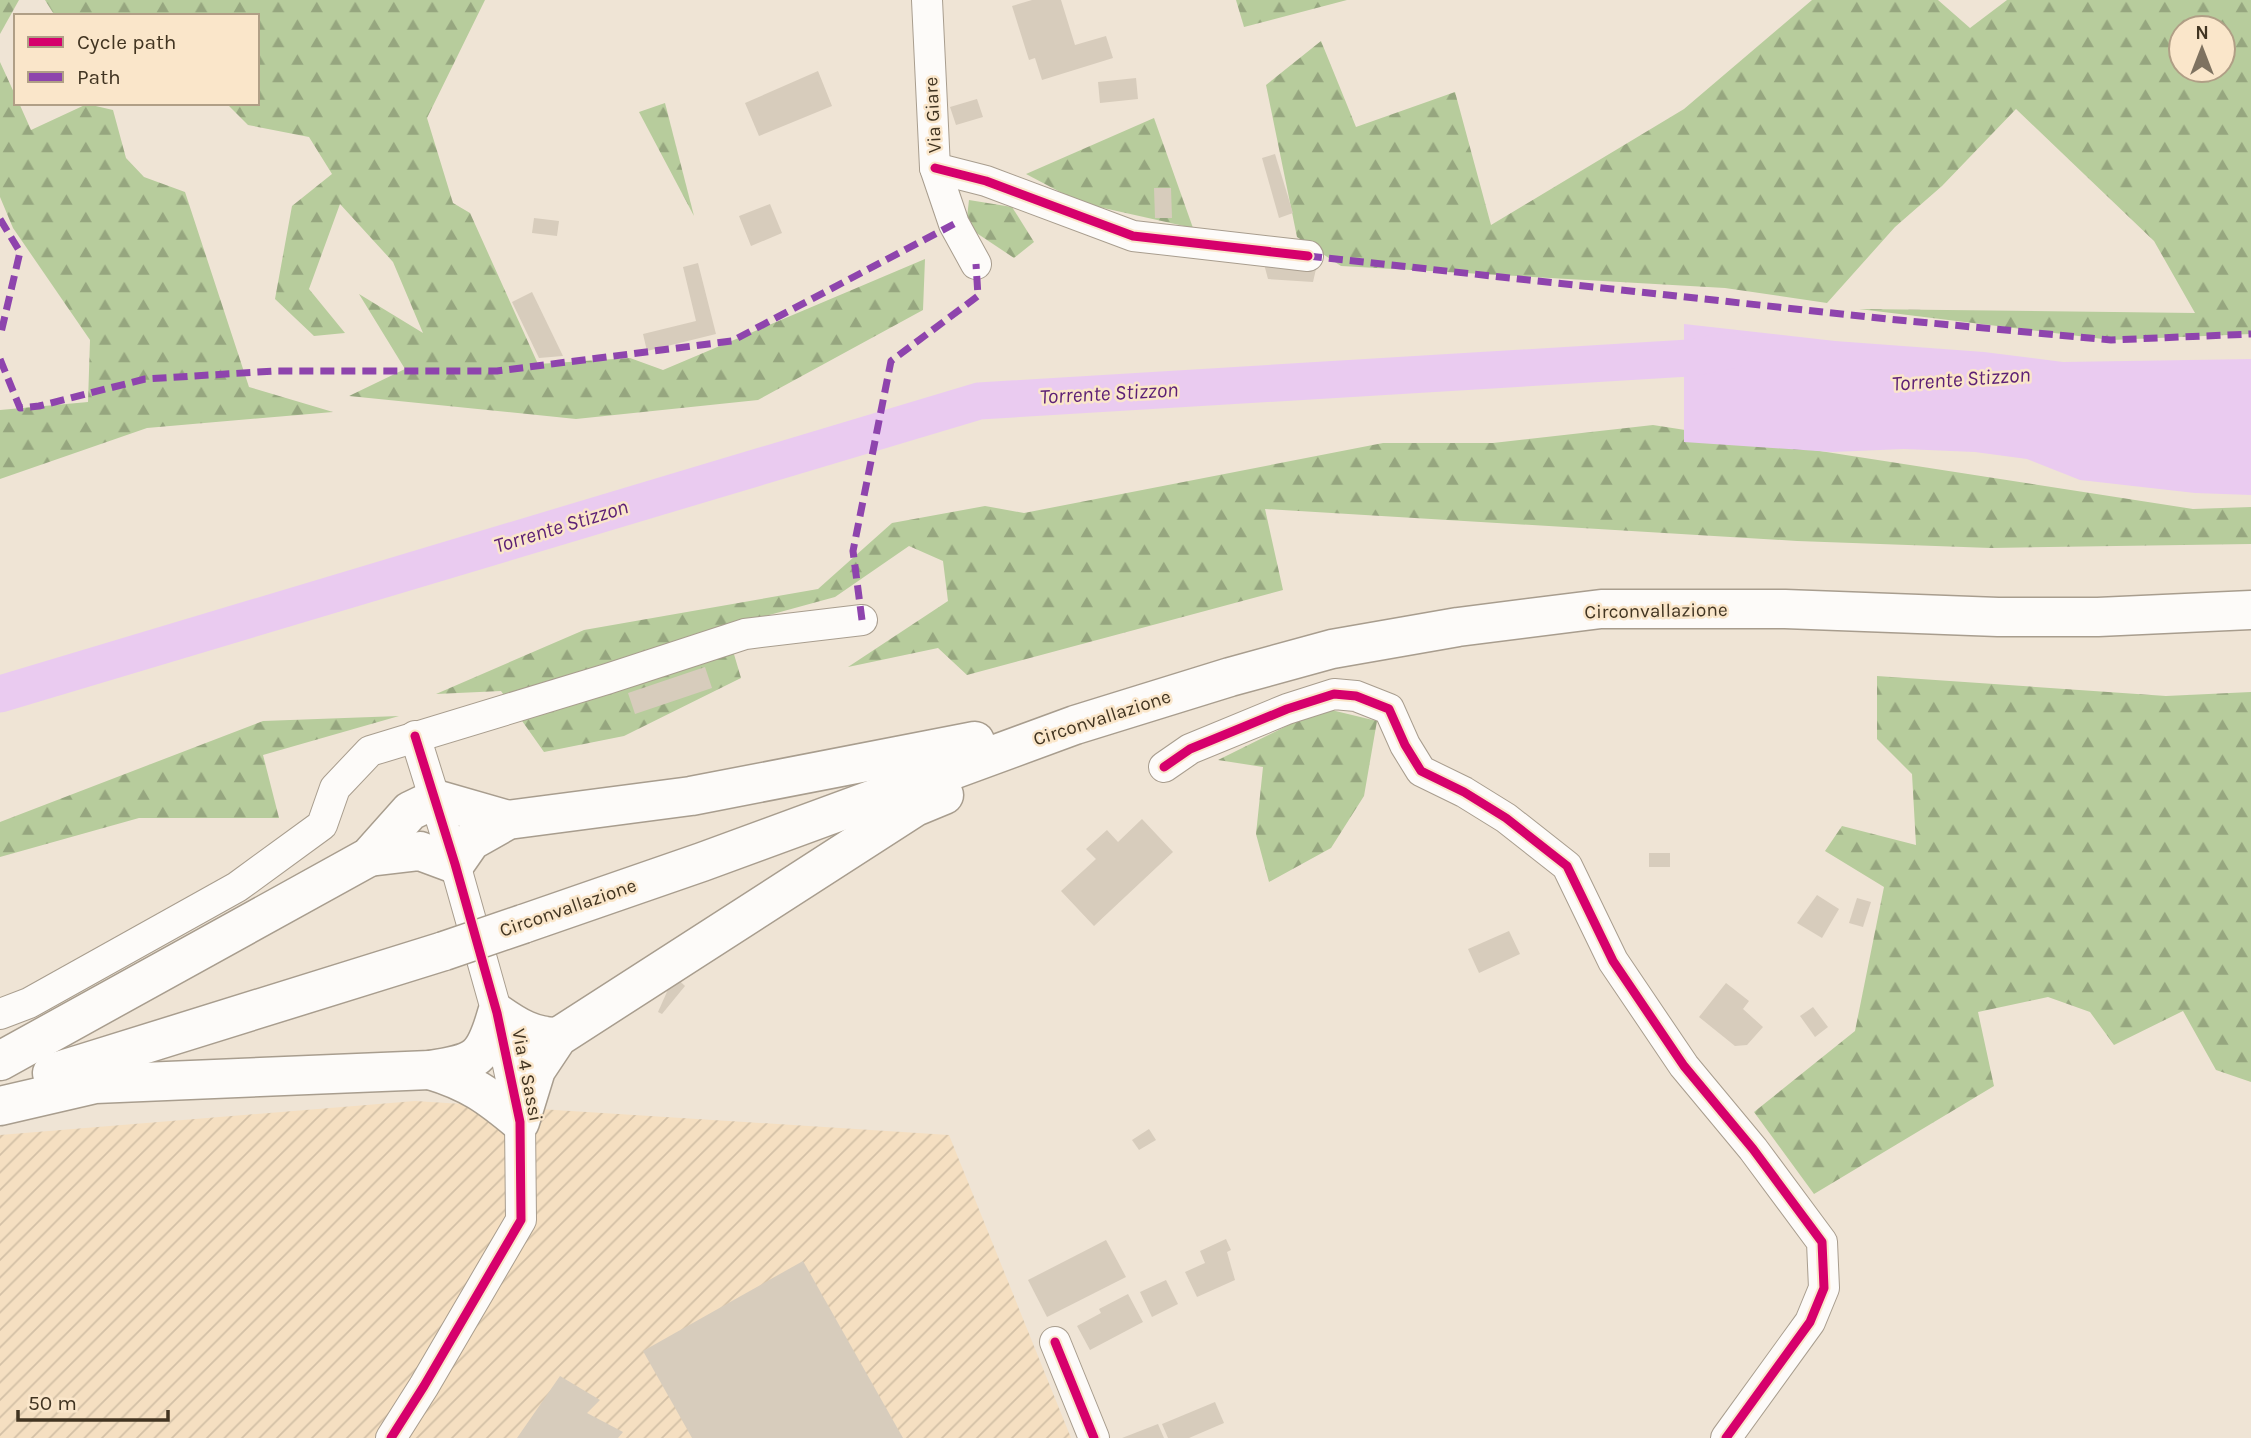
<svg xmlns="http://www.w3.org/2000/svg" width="2251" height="1438" font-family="Karla,sans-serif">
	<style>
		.industrial { fill: url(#industrial-furrows) }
		.forest { fill: url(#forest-firs); fill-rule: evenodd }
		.water { fill: #eacbf0 }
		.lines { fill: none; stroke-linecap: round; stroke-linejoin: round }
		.river { stroke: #eacbf0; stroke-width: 37 }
		.building { fill: #d7ccbc }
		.minor-casing { stroke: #a89d8e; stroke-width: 32 }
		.highway-casing { stroke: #a89d8e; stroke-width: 41 }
		.minor { stroke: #fdfbf9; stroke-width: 30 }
		.highway { stroke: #fdfbf9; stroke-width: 38 }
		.highway-bridge-casing { stroke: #a89d8e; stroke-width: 41; stroke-linecap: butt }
		.highway-bridge { stroke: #fdfbf9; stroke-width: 38 }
		.quiet { stroke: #8e44ad; stroke-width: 7; stroke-dasharray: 14 7; stroke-linecap: butt }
		.cycleway-casing { stroke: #fae6ca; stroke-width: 13 }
		.cycleway { stroke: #d6006c; stroke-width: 9 }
		.labels { text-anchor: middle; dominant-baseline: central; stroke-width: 5; stroke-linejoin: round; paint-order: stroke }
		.street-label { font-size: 19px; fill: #413421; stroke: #fae6ca }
		.water-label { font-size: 21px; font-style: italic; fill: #5d2075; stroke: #fae6ca }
	</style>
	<defs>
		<pattern id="industrial-furrows" width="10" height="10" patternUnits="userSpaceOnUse" patternTransform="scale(1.75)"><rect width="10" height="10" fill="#f5dfc1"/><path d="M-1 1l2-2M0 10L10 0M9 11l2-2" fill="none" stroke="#d3c0a6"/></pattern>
		<pattern id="forest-firs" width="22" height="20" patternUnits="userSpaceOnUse" patternTransform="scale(1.75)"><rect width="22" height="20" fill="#b7cc9c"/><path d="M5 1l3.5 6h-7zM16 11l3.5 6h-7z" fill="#96a67f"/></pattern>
	</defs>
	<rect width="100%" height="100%" fill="#efe4d5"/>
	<polygon class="industrial" points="415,1101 949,1135 1071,1438 0,1438 0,1135"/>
	<g class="forest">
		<polygon points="0,0 19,0 0,34"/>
		<polygon points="45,0 485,0 427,118 453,203 470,213 538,364 630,358 663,370 925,259 923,310 758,400 576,419 349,396 405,369 359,294 423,333 393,262 340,204 309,289 345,333 314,336 275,299 292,206 332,174 309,137 248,125 226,103 257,103 257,16 55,16"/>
		<polygon points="1236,0 1347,0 1244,27"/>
		<path d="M1812,0H1938L1970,28L2007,0H2251V334L2111,340L1859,309L2195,313L2154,241L2016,109L1942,186L1895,227L1827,303L1725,288L1341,266L1297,237L1266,85L1321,41L1356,127L1455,92L1491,225L1684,109ZM2181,28H2223V70H2181Z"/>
		<polygon points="0,62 16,97 16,103 19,103 31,130 87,104 113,110 126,158 144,177 185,192 249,387 333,412 147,428 0,479 0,410 88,402 90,340 13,228 0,197"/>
		<polygon points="665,103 694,216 639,112"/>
		<polygon points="1154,118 1193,228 1081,203 1026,174"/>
		<polygon points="969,200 1012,207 1034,242 1014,258 966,226"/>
		<polygon points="1653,425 2193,509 2251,507 2251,544 1991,548 1797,541 1265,509 1283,590 967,675 938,648 848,667 948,601 943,561 909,546 835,597 726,627 741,678 624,736 544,752 501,691 436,694 584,630 818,589 892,523 985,506 1024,513 1383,443 1493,443"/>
		<polygon points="1877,676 2166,696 2251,692 2251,1082 2216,1070 2183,1011 2114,1045 2090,1012 2048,997 1978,1012 1994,1086 1814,1194 1754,1112 1855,1031 1884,887 1825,851 1842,826 1916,845 1912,774 1877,739"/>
		<polygon points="1323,708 1377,721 1364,796 1331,848 1269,882 1256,834 1263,767 1218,760"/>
		<polygon points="399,716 263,755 279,818 139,818 0,857 0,822 263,721"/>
	</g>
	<polygon class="water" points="1684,324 1835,341 1984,352 2063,362 2251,359 2251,495 2195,493 2080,480 2027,459 1975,452 1904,449 1832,452 1684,442"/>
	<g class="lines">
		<polyline class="river" points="0,694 979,401 1689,358 1732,350"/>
	</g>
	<g class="building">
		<polygon points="1032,0 1061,0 1075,45 1106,36 1113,58 1042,80 1035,58 1029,60 1012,6"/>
		<polygon points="818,71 832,106 759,136 745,103"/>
		<polygon points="1136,78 1138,99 1100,103 1098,82"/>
		<polygon points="977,99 983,117 956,125 950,107"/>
		<polygon points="1275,154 1293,213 1279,218 1262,158"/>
		<polygon points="1154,188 1171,188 1172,218 1155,218"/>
		<polygon points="770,204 782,233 751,246 739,216"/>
		<polygon points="534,218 559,221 557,236 532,233"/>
		<polygon points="698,263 716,334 647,351 643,334 696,321 683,267"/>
		<polygon points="1264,264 1316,269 1313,282 1268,279"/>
		<polygon points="532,292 563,356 539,358 512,302"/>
		<polygon points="705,667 712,688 635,714 628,693"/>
		<polygon points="1142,819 1173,852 1094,926 1061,891 1096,859 1086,849 1107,830 1118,842"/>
		<rect x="1649" y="853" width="21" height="14"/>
		<polygon points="1817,895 1839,909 1822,938 1797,923"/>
		<polygon points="1857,898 1871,902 1863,927 1849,923"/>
		<polygon points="1509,931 1520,954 1479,973 1468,949"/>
		<polygon points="674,976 685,986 662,1014 658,1012"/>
		<polygon points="1726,983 1749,1001 1743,1009 1763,1027 1747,1045 1735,1046 1699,1017"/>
		<polygon points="1813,1007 1828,1027 1815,1037 1800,1016"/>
		<polygon points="1149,1129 1156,1140 1139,1150 1132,1140"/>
		<polygon points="1226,1239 1231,1250 1227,1252 1235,1280 1197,1297 1185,1272 1205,1263 1200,1251"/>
		<polygon points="1106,1240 1126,1277 1047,1317 1028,1280"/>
		<polygon points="803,1261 903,1438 692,1438 643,1351"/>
		<polygon points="1166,1280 1178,1304 1152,1317 1140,1292"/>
		<polygon points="1128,1294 1143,1322 1090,1350 1077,1326 1101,1313 1099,1309"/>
		<polygon points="560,1376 600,1400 587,1413 623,1432 618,1438 517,1438"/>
		<polygon points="1215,1402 1224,1423 1189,1438 1168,1438 1162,1424"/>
		<polygon points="1158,1424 1164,1438 1122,1438"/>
	</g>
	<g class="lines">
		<defs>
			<g id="minor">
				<polyline points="927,0 935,168 954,224 976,264"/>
				<polyline points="935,168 986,181 1133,236 1308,256"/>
				<polyline points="1164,767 1190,749 1287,709 1334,694 1356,696 1389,709 1405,745 1421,771 1464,792 1506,818 1567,866 1613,961 1684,1066 1753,1149 1822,1242 1824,1288 1810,1322 1726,1438"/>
				<polyline points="0,1014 29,1003 237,887 322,825 335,788 370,751 607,679 745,634 862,620"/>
				<polyline points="1055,1342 1094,1438"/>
				<polyline points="391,1438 424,1386 521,1220 520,1122 497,1013 455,864 415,736"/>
			</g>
			<g id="highway">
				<polyline points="369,857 420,851 455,864 471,841 508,820 691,796 975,741"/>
				<polyline points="523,924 702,862 1075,725 1230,677 1332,649 1458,627 1601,609 1785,609 1998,617 2098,617 2251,610"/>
				<polyline points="0,1061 369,857 410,811 435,799 508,820"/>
				<path d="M430,1070C470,1082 489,1096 520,1122L536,1070L558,1037L915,807L944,795"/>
				<polyline points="52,1073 444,951"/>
				<path d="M0,1106L95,1084L430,1070C477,1063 484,1059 497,1013C517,1027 533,1037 558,1037"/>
			</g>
		</defs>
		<use href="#minor" class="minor-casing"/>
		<use href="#highway" class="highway-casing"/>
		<use href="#minor" class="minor"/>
		<use href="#highway" class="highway"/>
		<defs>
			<polyline id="highway-bridge" points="444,951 523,924"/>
		</defs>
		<use href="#highway-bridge" class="highway-bridge-casing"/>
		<use href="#highway-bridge" class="highway-bridge"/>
		<g class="quiet">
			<polyline points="0,219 20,252 0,337"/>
			<polyline points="1308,256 1888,319 2111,340 2251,334"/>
			<polyline points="0,359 20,408 39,406 145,379 275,371 497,371 732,341 954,224"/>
			<polyline points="862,620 853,551 891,361 978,296 976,264"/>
		</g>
		<defs>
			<g id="cycleway">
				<polyline points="935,168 986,181 1133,236 1308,256"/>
				<polyline points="1164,767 1190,749 1287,709 1334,694 1356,696 1389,709 1405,745 1421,771 1464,792 1506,818 1567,866 1613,961 1684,1066 1753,1149 1822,1242 1824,1288 1810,1322 1726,1438"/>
				<polyline points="1055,1342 1094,1438"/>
				<polyline points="391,1438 424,1386 521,1220 520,1122 497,1013 455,864 415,736"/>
			</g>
		</defs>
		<use href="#cycleway" class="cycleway-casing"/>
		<use href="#cycleway" class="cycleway"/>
	</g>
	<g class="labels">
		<g class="street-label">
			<text transform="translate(933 115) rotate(-93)">Via Giare</text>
			<text transform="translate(1656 611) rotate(-1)">Circonvallazione</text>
			<text transform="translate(1102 718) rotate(-18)">Circonvallazione</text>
			<text transform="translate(568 908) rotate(-19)">Circonvallazione</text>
			<text transform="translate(527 1075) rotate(79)">Via 4 Sassi</text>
		</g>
		<g class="water-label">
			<text transform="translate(1961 379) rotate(-4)">Torrente Stizzon</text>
			<text transform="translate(1109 393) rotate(-3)">Torrente Stizzon</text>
			<text transform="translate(561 526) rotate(-17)">Torrente Stizzon</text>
		</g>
	</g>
	<rect x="14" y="14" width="245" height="91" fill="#fae6ca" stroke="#b09f86" stroke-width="2"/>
	<rect x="28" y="37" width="35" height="10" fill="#d6006c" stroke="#b09f86" stroke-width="2"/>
	<text x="77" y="49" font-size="21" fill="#413421">Cycle path</text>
	<rect x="28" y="72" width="35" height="10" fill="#8e44ad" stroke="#b09f86" stroke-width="2"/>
	<text x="77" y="84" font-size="21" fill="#413421">Path</text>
	<g transform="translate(2202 49)"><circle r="33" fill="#fae6ca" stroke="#b09f86" stroke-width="2"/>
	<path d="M0-5L12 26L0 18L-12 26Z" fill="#7e7260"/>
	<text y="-10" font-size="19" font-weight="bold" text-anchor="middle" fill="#413421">N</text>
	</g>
	<path d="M18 1410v10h150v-10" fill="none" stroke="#413421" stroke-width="3.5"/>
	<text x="28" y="1410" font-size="21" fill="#413421" stroke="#fae6ca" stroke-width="5" paint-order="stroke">50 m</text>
</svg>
